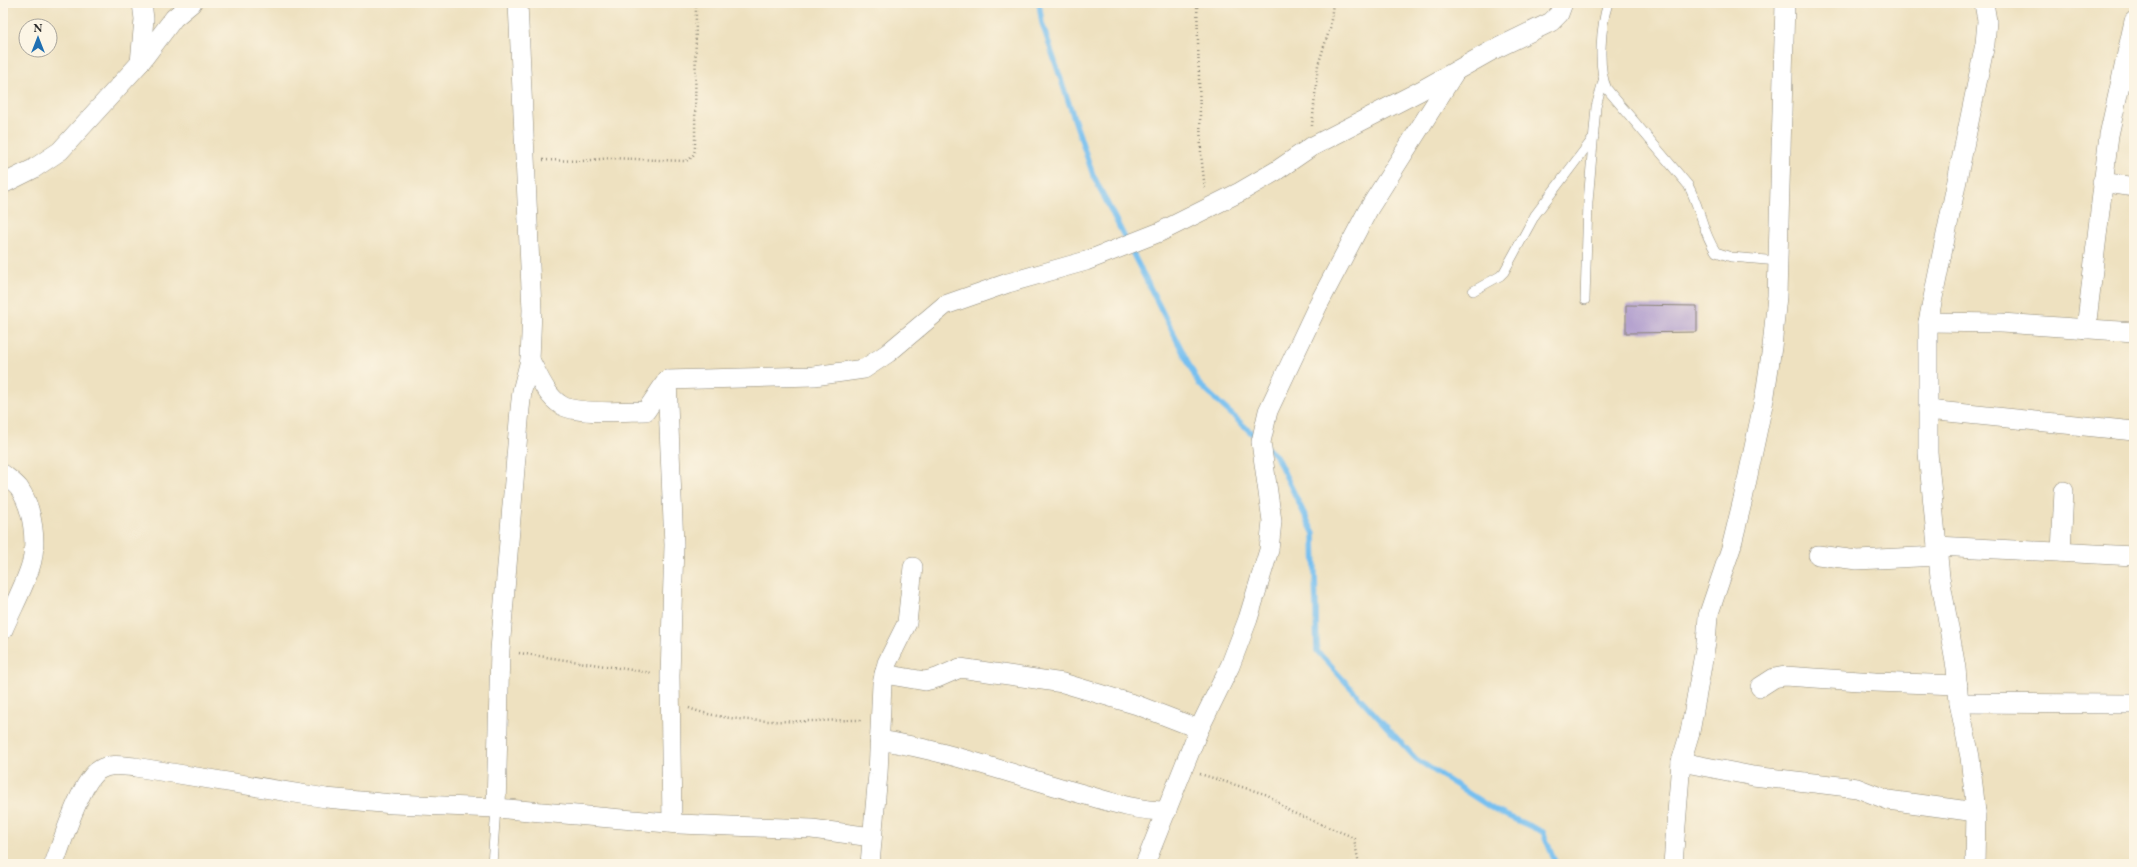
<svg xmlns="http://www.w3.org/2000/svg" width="2137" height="867" font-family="'EB Garamond',serif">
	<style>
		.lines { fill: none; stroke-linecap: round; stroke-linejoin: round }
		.stream { stroke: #77c0f0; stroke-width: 5.5 }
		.building { fill: #b5a3cf }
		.lane-casing { stroke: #8c8676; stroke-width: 10 }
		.street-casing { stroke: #8c8676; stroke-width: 20 }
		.path { stroke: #8c8676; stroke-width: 2.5; stroke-dasharray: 1 3; stroke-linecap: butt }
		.lane { stroke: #fff; stroke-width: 9 }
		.street { stroke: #fff; stroke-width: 19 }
	</style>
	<rect width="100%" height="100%" fill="#fcf5e5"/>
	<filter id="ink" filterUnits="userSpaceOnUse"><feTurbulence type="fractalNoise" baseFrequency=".025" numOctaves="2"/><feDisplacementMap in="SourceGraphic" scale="8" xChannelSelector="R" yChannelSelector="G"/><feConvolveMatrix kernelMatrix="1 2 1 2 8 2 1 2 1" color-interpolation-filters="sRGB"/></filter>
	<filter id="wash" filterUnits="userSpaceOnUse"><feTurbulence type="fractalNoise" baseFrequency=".012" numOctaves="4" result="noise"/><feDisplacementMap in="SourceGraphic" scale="16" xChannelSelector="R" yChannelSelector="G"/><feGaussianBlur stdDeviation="0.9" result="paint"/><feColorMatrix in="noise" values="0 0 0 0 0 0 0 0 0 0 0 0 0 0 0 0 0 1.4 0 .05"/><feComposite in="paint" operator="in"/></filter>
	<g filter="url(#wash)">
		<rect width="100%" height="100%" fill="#eee1c0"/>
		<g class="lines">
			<g class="stream">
				<polyline points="1039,3 1042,23 1093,175 1199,384 1258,439"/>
				<polyline points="1267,448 1276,456 1314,534 1317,651 1416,759 1496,811 1543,832 1556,864"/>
			</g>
		</g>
		<g id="blocks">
			<polygon class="building" points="1626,305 1697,306 1697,332 1626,333"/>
		</g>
	</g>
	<g filter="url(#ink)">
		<use href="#blocks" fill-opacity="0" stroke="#8c8676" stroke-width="1"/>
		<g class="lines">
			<defs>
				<g id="lane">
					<path d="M1608,3C1601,25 1597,68 1607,89L1688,185C1700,206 1702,232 1716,252L1731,257L1778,261"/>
					<polyline points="1473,291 1500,276 1504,272 1535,215 1594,137"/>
					<polyline points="1585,300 1588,202 1596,107 1603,81"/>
					<polyline points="492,864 496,808"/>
				</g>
				<g id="street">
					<polyline points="140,63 144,19 142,3"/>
					<polyline points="2102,182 2134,187"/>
					<polyline points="3,184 33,169 60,151 140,63 174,18 192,3"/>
					<polyline points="1928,322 2001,323 2134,332"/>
					<polyline points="2086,329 2109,135 2134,21"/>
					<path d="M530,360C538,374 546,396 561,405C576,415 627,411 646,411L667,380L814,376L864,369L888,353L945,305L1008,283L1086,261L1160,232L1240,192L1276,171L1311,147L1420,91L1491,51L1551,22L1559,14L1563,3"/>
					<polyline points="667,380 674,545 670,676 672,823"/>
					<polyline points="1928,410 2134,431"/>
					<path d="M3,474C8,478 15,483 19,488C33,508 38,544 30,568C23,589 12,609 3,630"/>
					<polyline points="1937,546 2134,556"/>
					<polyline points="2061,552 2064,491"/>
					<polyline points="1818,555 1857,560 1938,556"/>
					<polyline points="884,674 925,681 937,678 960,668 1063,683 1137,705 1199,729"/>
					<polyline points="1760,687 1774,678 1785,676 1875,682 1958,685"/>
					<polyline points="1959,703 2134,704"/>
					<path d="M879,740C944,750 1006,772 1068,790C1102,799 1132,811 1167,811"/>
					<polyline points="1681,762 1753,776 1857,788 1888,800 1976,812"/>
					<polyline points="496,808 500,650 520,409 522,391 530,360 532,310 518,3"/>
					<path d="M54,864C62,843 81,780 99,770C110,763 123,766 135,767L326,798L393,804L496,808L679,824L812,829L872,837"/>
					<polyline points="870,864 878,774 882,684 887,663 907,623 913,567"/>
					<polyline points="1145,864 1199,729 1230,666 1248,619 1269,550 1272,521 1261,442 1268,411 1318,305 1368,210 1455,72"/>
					<polyline points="1673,864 1681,762 1690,732 1706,643 1708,616 1731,548 1743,499 1765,395 1772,347 1777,296 1785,3"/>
					<polyline points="1975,864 1976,812 1970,757 1959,703 1956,668 1940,577 1928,453 1928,322 1985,44 1987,21 1984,3"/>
				</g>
			</defs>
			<use href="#lane" class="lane-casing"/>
			<use href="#street" class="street-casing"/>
			<g class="path">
				<polyline points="1197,3 1201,154 1205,189"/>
				<polyline points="1312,126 1318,65 1330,28 1333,3"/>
				<path d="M543,160L582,161L610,158L685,161C695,158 695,151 695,141L696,3"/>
				<polyline points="519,653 652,673"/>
				<path d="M689,708C737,727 812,720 863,720"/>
				<polyline points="1200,774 1268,795 1291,812 1348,835 1354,839 1359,864"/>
			</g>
			<use href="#lane" class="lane"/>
			<use href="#street" class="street"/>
		</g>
	</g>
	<rect width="2137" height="867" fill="none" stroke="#fcf5e5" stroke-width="16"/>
	<g transform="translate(38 38)"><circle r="19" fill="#fcf5e5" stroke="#a8a49b"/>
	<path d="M0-3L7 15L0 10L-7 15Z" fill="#1f6fb2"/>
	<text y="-6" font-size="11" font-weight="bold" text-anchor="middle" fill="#2b2b2b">N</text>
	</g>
</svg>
